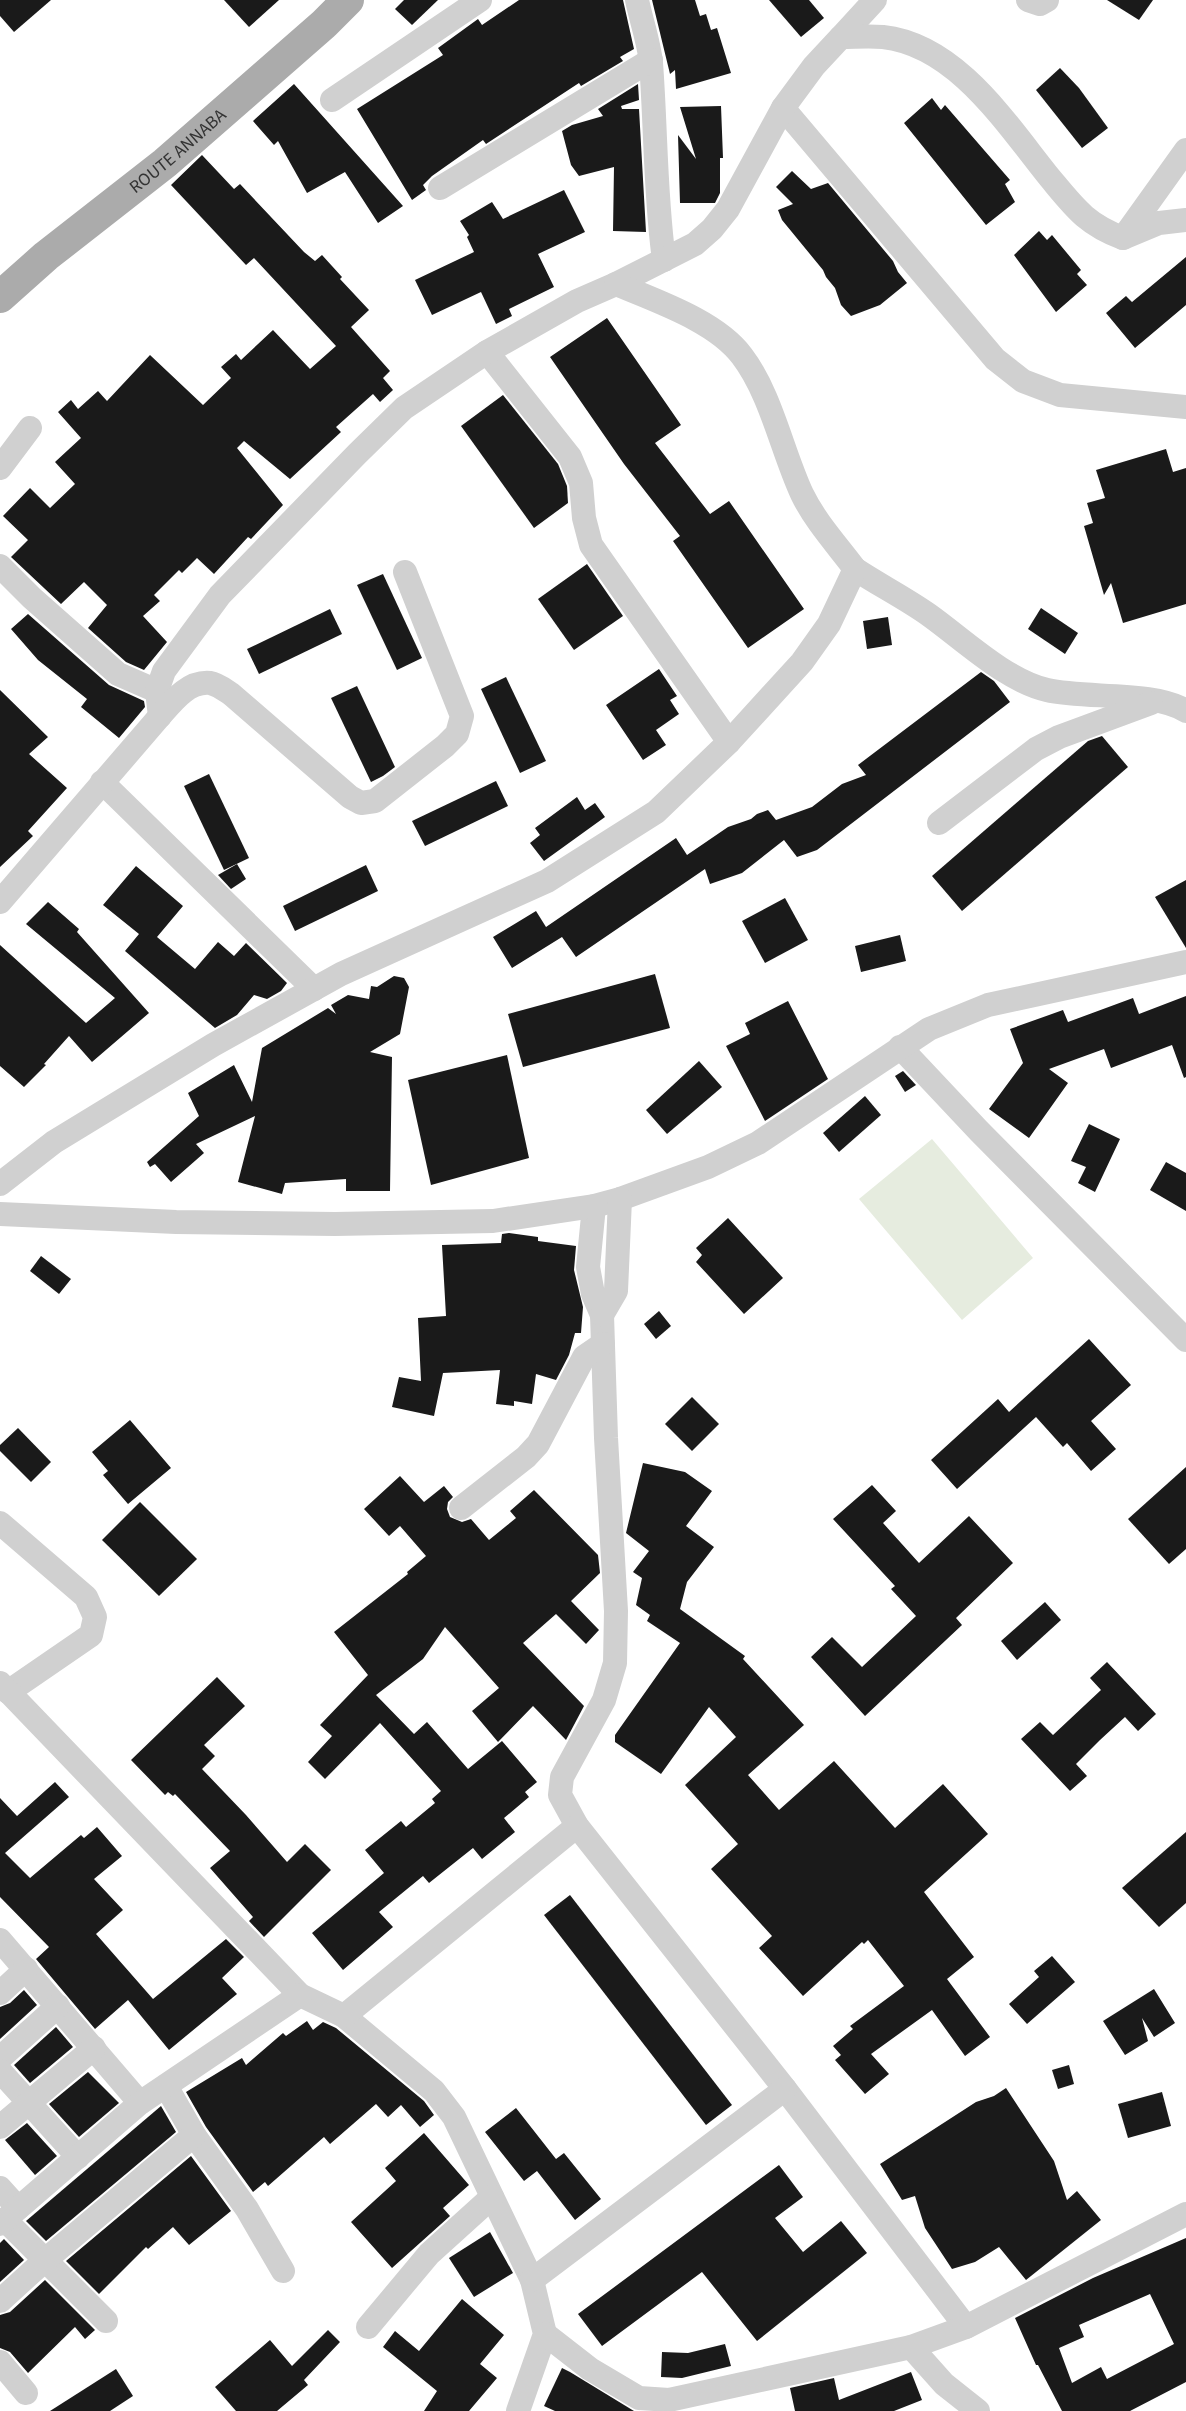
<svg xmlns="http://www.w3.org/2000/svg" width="1186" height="2411" font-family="'Source Sans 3',sans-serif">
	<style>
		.green { fill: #e6ecdf }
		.building { fill: #1a1a1a; fill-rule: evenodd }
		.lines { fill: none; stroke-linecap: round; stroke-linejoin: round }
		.minor { stroke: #d0d0d0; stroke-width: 24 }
		.major { stroke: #ababab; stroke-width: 32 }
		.labels { text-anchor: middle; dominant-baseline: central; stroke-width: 6; stroke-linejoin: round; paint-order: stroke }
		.street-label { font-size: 18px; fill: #333; stroke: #fff }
	</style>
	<rect width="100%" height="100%" fill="#fff"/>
	<polygon class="green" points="932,1139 1033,1258 962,1320 859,1199"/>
	<g class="building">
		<polygon points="0,0 51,0 14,32 0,16"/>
		<polygon points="224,0 279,0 249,27"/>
		<polygon points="404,0 438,0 412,25 395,9"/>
		<polygon points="519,0 623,0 634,49 620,57 623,61 581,86 579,83 486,144 483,140 432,176 423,185 426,190 412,200 357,109 443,55 438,48 478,19 482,25"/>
		<polygon points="652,0 695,0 700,16 706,14 711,30 717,28 731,73 676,89 675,70 670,74"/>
		<polygon points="769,0 809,0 824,18 801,37"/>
		<polygon points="1107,0 1153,0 1139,20"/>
		<polygon points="1060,68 1079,88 1108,128 1082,148 1036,90"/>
		<polygon points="294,84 403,206 378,223 345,172 307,193 278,141 274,145 253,121"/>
		<polygon points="638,84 639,100 621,106 622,109 639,109 646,232 613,231 614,167 579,176 571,165 562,131 572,125 603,116 598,109"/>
		<polygon points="932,98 941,110 945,105 1010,180 1005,184 1015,202 986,225 904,123"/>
		<polygon points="721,106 723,158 720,158 720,193 715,203 680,203 678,135 696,159 680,107"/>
		<polygon points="202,155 234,189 240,184 304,252 315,261 322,255 342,277 340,279 369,310 351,327 390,371 383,378 393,390 380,402 373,394 336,427 341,432 290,479 244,441 237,448 283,505 251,539 248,537 214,574 197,558 182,573 179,570 154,595 160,601 143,616 167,642 144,670 126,662 88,628 107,605 84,582 61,604 11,557 28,540 3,516 30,488 50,508 75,484 55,462 81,438 58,412 71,400 78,409 98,391 107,401 150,355 203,405 231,378 221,367 236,354 241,360 273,330 310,369 336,346 254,258 246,265 171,185"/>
		<polygon points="792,171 811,189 828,183 893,261 898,272 907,283 880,305 851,316 841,305 835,288 826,277 823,270 782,220 778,210 793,204 776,187"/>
		<polygon points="564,190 585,232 538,254 554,287 509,309 512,316 496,324 481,292 432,315 415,280 474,252 467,237 469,235 460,221 492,202 503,219"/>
		<polygon points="1039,231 1047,240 1052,235 1081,270 1077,274 1087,285 1056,312 1014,255"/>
		<polygon points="1186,257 1186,305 1135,348 1106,313 1126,296 1132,302"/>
		<polygon points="607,318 681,425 655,443 710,514 729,501 804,609 748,648 673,541 680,536 624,464 550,357"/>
		<polygon points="503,395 558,464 567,486 568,503 534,528 461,426"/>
		<polygon points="1166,449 1173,472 1186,468 1186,604 1123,623 1111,583 1104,595 1084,526 1093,523 1087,503 1105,498 1096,470"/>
		<polygon points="587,564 623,616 574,650 538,599"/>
		<polygon points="383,574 422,658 397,670 357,585"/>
		<polygon points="1041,608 1078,633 1065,654 1028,629"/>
		<polygon points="330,609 342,634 259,674 247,649"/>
		<polygon points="28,614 109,685 144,701 145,707 119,738 81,707 87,699 38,660 11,629"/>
		<polygon points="888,617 892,645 867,649 863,621"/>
		<polygon points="659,669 677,696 670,700 679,714 656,730 666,745 643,760 606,705"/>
		<polygon points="981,672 994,681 1010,702 817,850 797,857 784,840 742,873 710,884 705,869 576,957 562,937 512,968 493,937 536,911 546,927 676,838 687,855 728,827 751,819 757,814 768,810 776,820 812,807 842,784 866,775 858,765"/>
		<polygon points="506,677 546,761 520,773 481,689"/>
		<polygon points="357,686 395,767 383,776 371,782 331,698"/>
		<polygon points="0,690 48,737 29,754 67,788 28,831 33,836 0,867"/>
		<polygon points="1102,736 1128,767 962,911 932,876 1088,741"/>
		<polygon points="209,774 249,858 224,870 184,786"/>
		<polygon points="496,781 508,806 425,846 412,821"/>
		<polygon points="577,797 585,810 595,803 605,817 544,861 530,843 540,835 535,828"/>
		<polygon points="237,864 246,879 231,889 218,875"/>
		<polygon points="366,865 378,891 295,931 283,906"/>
		<polygon points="136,866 183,906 157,937 195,969 218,942 234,956 246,943 287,983 281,991 267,999 254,995 237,1015 215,1028 125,951 139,934 103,905"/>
		<polygon points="1186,880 1186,948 1155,897"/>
		<polygon points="785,898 808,940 765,963 742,921"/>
		<polygon points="48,902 79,929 77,932 149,1013 92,1062 69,1036 44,1064 46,1065 24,1087 0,1066 0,945 86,1023 115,998 26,924"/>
		<polygon points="900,935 906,961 861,972 855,946"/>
		<polygon points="655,974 670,1028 523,1067 508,1014"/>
		<polygon points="394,976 404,978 409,987 400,1034 370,1052 392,1057 390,1191 346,1191 346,1179 285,1183 282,1194 238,1182 255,1116 196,1144 204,1153 171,1182 155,1164 150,1167 147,1162 199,1116 188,1093 234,1065 252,1102 262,1048 328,1008 336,1014 331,1005 348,995 369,999 371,986 377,987"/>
		<polygon points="1186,996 1186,1077 1184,1078 1172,1045 1111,1068 1104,1049 1049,1069 1068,1083 1029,1138 989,1109 1023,1063 1010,1029 1063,1010 1068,1022 1133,998 1139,1014"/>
		<polygon points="788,1001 828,1079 765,1121 726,1046 750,1034 745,1023"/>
		<polygon points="507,1055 529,1158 431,1185 408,1080"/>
		<polygon points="699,1061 722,1087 667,1134 646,1110"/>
		<polygon points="903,1071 916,1085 905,1092 895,1076"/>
		<polygon points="865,1096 881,1115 839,1152 823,1133"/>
		<polygon points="1089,1124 1120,1139 1095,1192 1078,1183 1086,1167 1071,1161"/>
		<polygon points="1166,1162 1186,1173 1186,1211 1150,1190"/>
		<polygon points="728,1218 783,1278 744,1314 696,1262 702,1255 696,1248"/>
		<polygon points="509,1233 538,1237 538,1241 576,1246 574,1270 583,1307 581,1333 575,1333 569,1355 556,1380 536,1374 532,1404 514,1401 514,1406 496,1404 500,1370 443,1373 434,1416 392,1407 399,1377 421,1381 418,1318 446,1316 442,1245 501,1243 502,1234"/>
		<polygon points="41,1256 71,1279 59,1294 30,1271"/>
		<polygon points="659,1311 671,1326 656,1339 644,1324"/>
		<polygon points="1089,1339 1131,1385 1091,1421 1116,1449 1091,1471 1067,1443 1063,1447 1036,1417 957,1489 931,1460 998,1399 1009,1412"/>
		<polygon points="692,1397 719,1424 692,1451 665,1424"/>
		<polygon points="130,1420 171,1468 128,1504 103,1475 108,1471 92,1452"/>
		<polygon points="18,1428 51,1462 31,1482 0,1451 0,1445"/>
		<polygon points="643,1463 685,1472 712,1491 686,1526 714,1547 687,1582 680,1609 745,1656 743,1659 804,1725 748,1775 779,1810 834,1761 895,1828 943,1784 988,1834 924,1892 974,1957 947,1979 990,2037 965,2056 932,2010 871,2054 889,2074 865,2094 835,2060 841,2055 833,2046 853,2029 850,2026 904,1986 868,1940 864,1944 862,1942 803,1996 759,1948 772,1936 711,1869 738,1844 685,1785 736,1737 709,1707 661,1774 615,1742 615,1735 680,1643 647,1621 650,1615 636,1605 642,1578 633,1572 649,1551 626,1533"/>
		<polygon points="1186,1467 1186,1549 1169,1564 1128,1519"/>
		<polygon points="400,1476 424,1502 444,1486 453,1497 448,1502 447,1509 450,1517 462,1522 471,1519 489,1540 516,1518 510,1511 534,1490 598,1555 600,1573 571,1601 599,1630 586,1644 556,1614 523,1643 584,1706 566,1740 533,1706 498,1742 472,1711 499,1688 445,1627 423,1659 376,1695 414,1734 427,1722 468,1769 502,1741 537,1782 525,1792 529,1797 504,1818 515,1832 482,1859 473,1848 429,1883 423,1876 379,1912 393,1927 343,1970 312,1933 384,1873 365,1850 401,1821 406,1827 435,1803 432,1799 441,1791 380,1723 325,1779 308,1762 332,1736 320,1725 368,1675 334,1632 408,1574 407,1572 426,1556 400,1526 389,1536 364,1509"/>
		<polygon points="872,1485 896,1511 883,1523 919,1563 969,1516 1013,1563 956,1618 962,1625 865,1716 811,1657 832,1637 862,1667 916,1616 891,1589 895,1586 833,1519"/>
		<polygon points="140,1502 197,1559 159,1596 102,1540"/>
		<polygon points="1045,1602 1061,1620 1017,1660 1001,1641"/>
		<polygon points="1107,1662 1156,1714 1138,1731 1125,1717 1100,1740 1076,1764 1087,1776 1070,1791 1021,1739 1040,1722 1053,1735 1101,1690 1090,1678"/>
		<polygon points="217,1677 245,1706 204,1745 215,1756 202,1769 246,1815 287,1862 305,1844 331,1870 264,1937 249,1921 253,1917 210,1868 230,1851 175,1794 173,1796 168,1792 165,1795 131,1760"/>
		<polygon points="55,1782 69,1797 5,1853 30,1878 81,1835 84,1838 97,1827 122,1856 94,1879 123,1910 96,1934 153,1999 226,1939 244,1957 222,1978 237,1994 169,2050 128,2000 95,2029 36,1959 49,1947 0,1897 0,1798 17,1816"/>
		<polygon points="1186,1832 1186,1903 1159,1927 1122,1888"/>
		<polygon points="570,1895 732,2105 706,2125 544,1915"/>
		<polygon points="1052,1956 1075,1982 1027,2024 1009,2004 1039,1977 1034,1971"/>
		<polygon points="1154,1989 1175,2023 1154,2037 1142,2018 1148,2041 1125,2055 1103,2021"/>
		<polygon points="24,1990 37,2005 0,2039 0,2007 10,2003"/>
		<polygon points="307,2021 313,2030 323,2022 336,2028 424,2101 434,2115 420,2127 401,2105 388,2117 376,2104 330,2144 324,2137 268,2186 265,2182 253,2192 206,2127 186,2092 242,2058 246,2065 283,2033 286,2036"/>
		<polygon points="56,2027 73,2047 30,2083 14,2065"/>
		<polygon points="1069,2065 1074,2084 1058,2089 1052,2070"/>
		<polygon points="88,2072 119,2103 79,2137 49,2104"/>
		<polygon points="1006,2088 1054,2161 1067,2200 1077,2191 1101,2220 1026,2280 999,2247 975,2262 952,2269 925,2228 915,2196 902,2200 880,2164 976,2102 994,2096"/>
		<polygon points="1162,2092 1171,2126 1128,2138 1118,2104"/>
		<polygon points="161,2106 176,2132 46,2241 26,2221"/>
		<polygon points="516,2108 556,2159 564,2153 601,2199 575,2220 537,2171 524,2181 485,2132"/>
		<polygon points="27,2123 57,2156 35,2175 5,2140"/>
		<polygon points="424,2133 469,2185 443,2208 450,2216 392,2268 351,2222 396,2181 385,2168"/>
		<polygon points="191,2156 231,2211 189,2245 173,2227 148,2249 146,2247 99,2294 66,2261"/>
		<polygon points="779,2165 803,2197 775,2218 803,2252 841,2221 867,2253 757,2341 702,2272 602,2346 578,2314"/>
		<polygon points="490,2232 513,2273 474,2297 449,2258"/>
		<path d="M1186,2238V2382L1130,2411H1062L1038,2365H1036L1015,2318L1093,2278ZM1150,2294L1174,2344L1107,2379L1101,2367L1072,2383L1059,2348L1084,2337L1079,2325Z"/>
		<polygon points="4,2239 24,2260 0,2282 0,2243"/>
		<polygon points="45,2280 95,2330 85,2339 75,2327 28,2373 10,2352 0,2348 0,2315 10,2312"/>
		<polygon points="462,2299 504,2335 480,2364 497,2378 469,2411 424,2411 437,2391 383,2347 395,2331 419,2351"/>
		<polygon points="328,2330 340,2342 304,2380 308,2385 277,2411 236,2411 215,2387 270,2340 292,2366"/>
		<polygon points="725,2344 731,2366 682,2378 661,2377 662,2352 688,2353"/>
		<polygon points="562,2368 570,2372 634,2411 555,2411 544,2406"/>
		<polygon points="116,2369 133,2396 110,2411 50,2411"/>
		<polygon points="911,2372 922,2400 894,2411 795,2411 790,2388 834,2378 839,2400"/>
	</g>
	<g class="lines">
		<g class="minor">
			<path d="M637,0C641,20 649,42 651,63C656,129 655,195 664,260"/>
			<polyline points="1028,0 1040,4 1047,0"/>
			<polyline points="841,37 875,0"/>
			<polyline points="332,100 480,0"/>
			<polyline points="783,108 995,359 1023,381 1060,395 1186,407"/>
			<polyline points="440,188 651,60"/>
			<polyline points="1123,238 1186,150"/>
			<polyline points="487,352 570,457 581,483 584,518 591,545 729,742"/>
			<polyline points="0,468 30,428"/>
			<polyline points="0,566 32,598 118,674 157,691"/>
			<path d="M855,569C879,585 905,598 929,615C964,640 1005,680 1047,690C1085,699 1155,691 1186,711"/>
			<path d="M160,716L157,691L164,671L220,595L357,454L404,408L487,352L577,301L616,284L695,244L712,229L728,209L783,108L814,66L841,37C855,37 869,36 883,37C957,45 1007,125 1050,178C1075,208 1086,224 1123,238L1159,223L1186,220"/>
			<polyline points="102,782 314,989"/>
			<polyline points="939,823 1036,749 1059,737 1151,703"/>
			<path d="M0,902L160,716C173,701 188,681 210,683C217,684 225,690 231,694L350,797L361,803L375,801L445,746L457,734L462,716L405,572"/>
			<polyline points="900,1047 979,1131 1186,1340"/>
			<path d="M0,1184L54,1142L213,1045L341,974L547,881L656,812L729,742L802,662L829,624L855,569C837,545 815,521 802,494C782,451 771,394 742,356C716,321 656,301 616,284"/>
			<polyline points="594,1206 588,1267 593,1294 602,1315 606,1438 616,1611 615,1663 604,1700 562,1777 560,1795 577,1826 785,2089 966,2327"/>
			<polyline points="0,1214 176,1222 335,1224 493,1221 594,1206 620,1199 708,1167 758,1143 929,1029 988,1005 1186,962"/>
			<polyline points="602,1315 616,1291 620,1199"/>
			<polyline points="461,1508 526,1457 538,1444 584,1357 603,1344"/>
			<polyline points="0,1523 86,1597 95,1617 91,1635 8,1692"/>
			<polyline points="0,1683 300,1995 344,2016 434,2091 454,2117 532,2280 545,2334 518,2411"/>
			<polyline points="0,1940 140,2103"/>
			<polyline points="0,1993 26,1969"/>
			<polyline points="344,2016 577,1826"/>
			<polyline points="0,2058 58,2006"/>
			<polyline points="0,2071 78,2157"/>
			<polyline points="166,2086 194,2135 247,2209 283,2271"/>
			<polyline points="0,2127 94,2048"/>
			<polyline points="0,2188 18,2208"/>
			<polyline points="5,2220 106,2321"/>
			<polyline points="0,2224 140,2103 300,1995"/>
			<polyline points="532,2280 785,2089"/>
			<polyline points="0,2301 44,2261 194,2135"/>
			<polyline points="368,2327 429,2254 492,2197"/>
			<polyline points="545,2334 590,2369 639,2398 669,2400 911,2347 966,2327 1186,2214"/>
			<polyline points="911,2347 944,2384 978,2411"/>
			<polyline points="0,2362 26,2393"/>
		</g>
		<path class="major" id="s1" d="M0,297L46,256L165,163L324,24L348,0"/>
	</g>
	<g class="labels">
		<g class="street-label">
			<text stroke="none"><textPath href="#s1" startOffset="230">ROUTE ANNABA</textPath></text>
		</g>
	</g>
</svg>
